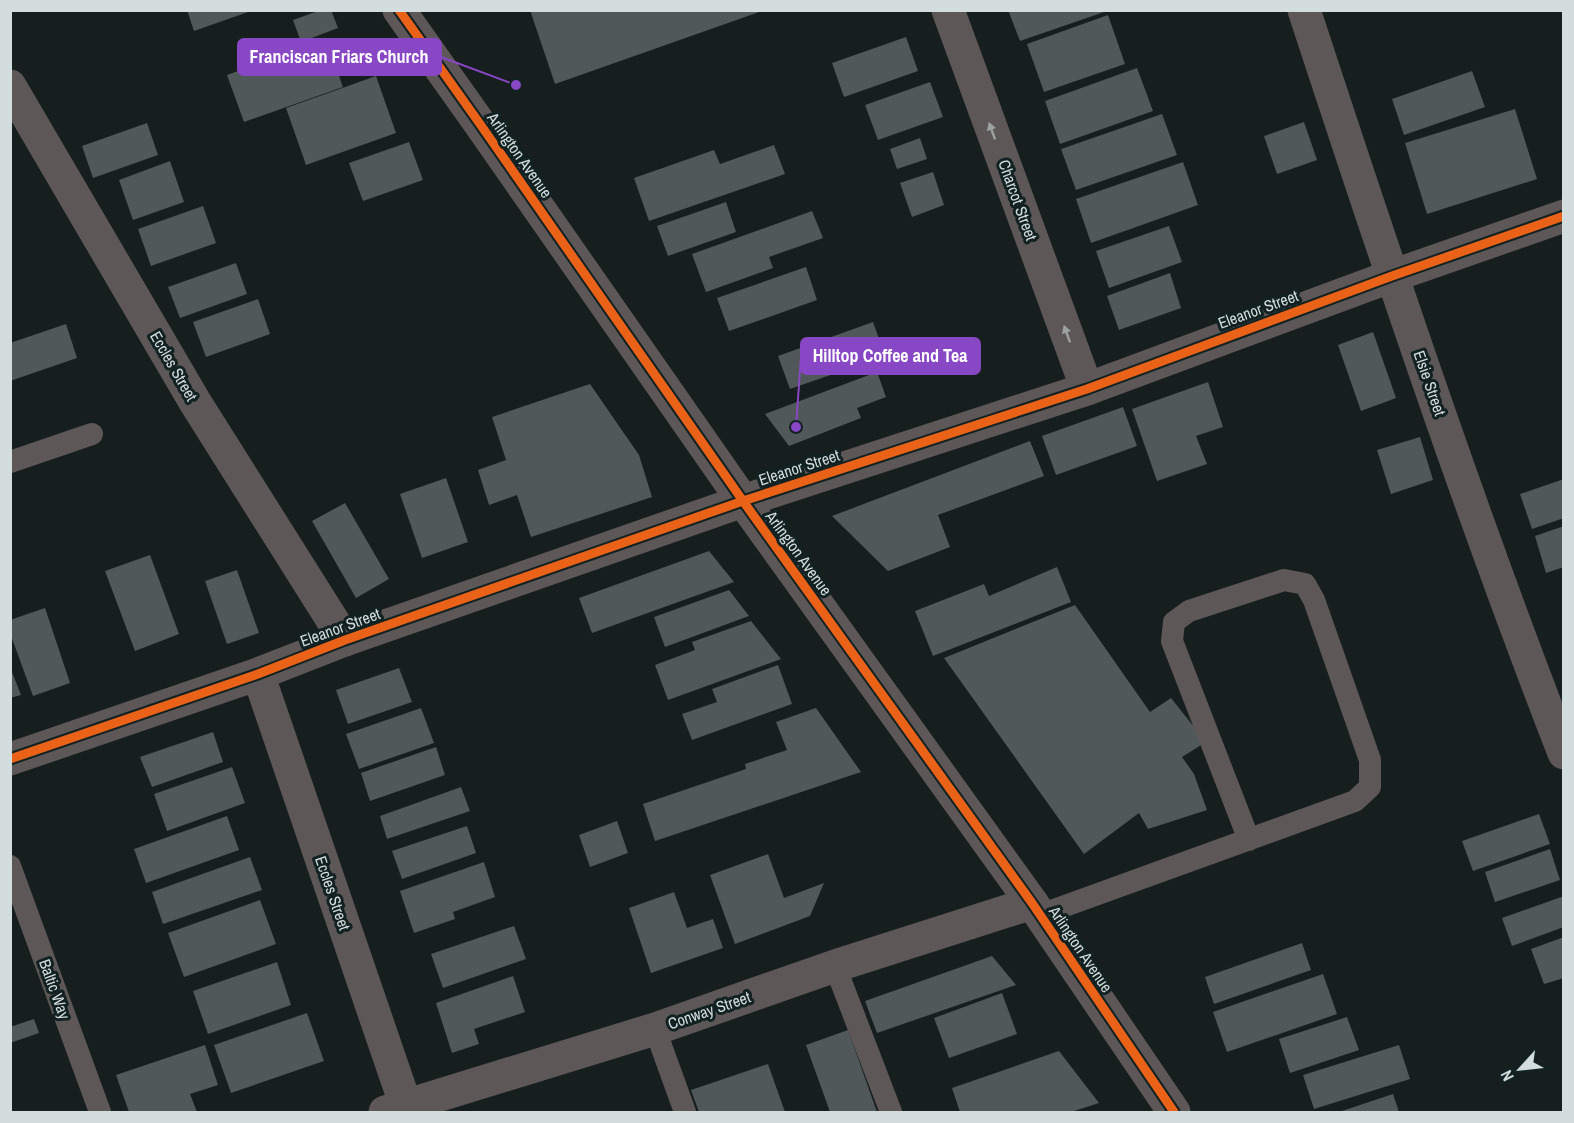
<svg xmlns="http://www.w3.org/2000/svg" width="1574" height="1123" font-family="'Archivo Narrow',sans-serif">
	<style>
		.building { fill: #515859 }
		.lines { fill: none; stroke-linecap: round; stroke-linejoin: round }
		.service { stroke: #5d5857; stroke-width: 22 }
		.minor { stroke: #5d5857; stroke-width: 33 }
		.tertiary { stroke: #5d5857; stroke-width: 33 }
		.cycleway-casing { stroke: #122122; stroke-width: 13 }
		.cycleway { stroke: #ea6118; stroke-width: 9 }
		.oneway { fill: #9ea1a1 }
		.labels { text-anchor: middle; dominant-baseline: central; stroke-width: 6; stroke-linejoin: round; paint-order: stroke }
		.street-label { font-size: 16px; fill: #d4ddde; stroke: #122122 }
		.leader { fill: none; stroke: #8847c4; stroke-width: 2 }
		.callout-dot { fill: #8847c4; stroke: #122122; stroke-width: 2 }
		.callout { fill: #8847c4; stroke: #8847c4; stroke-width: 2 }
		.callout-label { font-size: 18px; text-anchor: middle; font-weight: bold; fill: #fff }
	</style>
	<rect width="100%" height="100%" fill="#161e1e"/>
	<g class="building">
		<polygon points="187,10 251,10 251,11 194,31"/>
		<polygon points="321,10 331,10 338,28 301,42 293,20"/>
		<polygon points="530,10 762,10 762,11 555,84"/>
		<polygon points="1008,10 1107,10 1107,11 1020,41"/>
		<polygon points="1108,15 1125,64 1044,92 1027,44"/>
		<polygon points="906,37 918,71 844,97 832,63"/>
		<polygon points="326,40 343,87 244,122 227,75"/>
		<polygon points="1137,68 1153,111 1060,144 1045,101"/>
		<polygon points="1472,71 1485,107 1404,135 1392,99"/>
		<polygon points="376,76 396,133 306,165 286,108"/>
		<polygon points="930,82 943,117 878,140 865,105"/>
		<polygon points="1515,109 1537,179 1427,214 1405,143"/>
		<polygon points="1162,114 1177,155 1076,190 1061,149"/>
		<polygon points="1304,122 1317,160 1277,174 1264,136"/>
		<polygon points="147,123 158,155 93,178 82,146"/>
		<polygon points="920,138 927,159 897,169 890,149"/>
		<polygon points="409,142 423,180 363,201 349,163"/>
		<polygon points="774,145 785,174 649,221 634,178 714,150 720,164"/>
		<polygon points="170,161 184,202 133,220 119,180"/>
		<polygon points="1183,162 1198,205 1091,243 1076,199"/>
		<polygon points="933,172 944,205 912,217 900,183"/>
		<polygon points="726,202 736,232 668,256 657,226"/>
		<polygon points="203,206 216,243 151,266 138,229"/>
		<polygon points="812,211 823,238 769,257 773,268 706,292 692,254"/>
		<polygon points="1169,226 1182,262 1109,288 1096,251"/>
		<polygon points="236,263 247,294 180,318 168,287"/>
		<polygon points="806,267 817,300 729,331 717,298"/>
		<polygon points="1170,273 1181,308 1119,330 1107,296"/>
		<polygon points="258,299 270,334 206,357 193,322"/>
		<polygon points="873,322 885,356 790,389 778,356"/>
		<polygon points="66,324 77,358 10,381 10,343"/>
		<polygon points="1373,332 1396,398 1361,411 1338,345"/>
		<polygon points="877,372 886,397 857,408 861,418 789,446 765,414"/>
		<polygon points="1208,382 1223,427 1196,436 1207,464 1157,481 1132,409"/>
		<polygon points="590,384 639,455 652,497 531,537 517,495 489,505 478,470 506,460 492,417"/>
		<polygon points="1123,407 1137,446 1056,475 1042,436"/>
		<polygon points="1420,437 1433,480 1391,494 1377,450"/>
		<polygon points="1030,441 1044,476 938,515 950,547 888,571 832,516"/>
		<polygon points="446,478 468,542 422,558 400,494"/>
		<polygon points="1564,479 1564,518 1532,529 1520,494"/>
		<polygon points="345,503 389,579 356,598 312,521"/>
		<polygon points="1564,526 1564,567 1546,573 1535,536"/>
		<polygon points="709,551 734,582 592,633 579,598"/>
		<polygon points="150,555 179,634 135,651 105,571"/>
		<polygon points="1057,567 1071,602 933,656 915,611 984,584 989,596"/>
		<polygon points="237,570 259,633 227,644 205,581"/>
		<polygon points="729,590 749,616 665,647 654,617"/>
		<polygon points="1075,605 1150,712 1171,698 1206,742 1182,757 1194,774 1207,810 1148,829 1139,813 1084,854 944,658"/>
		<polygon points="45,608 70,683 33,696 10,633 10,620"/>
		<polygon points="751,621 781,659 668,700 655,665 695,650 692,642"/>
		<polygon points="778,665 792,704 692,740 682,714 717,702 712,689"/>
		<polygon points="10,667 21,695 10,698"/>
		<polygon points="399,668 412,702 348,724 336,690"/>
		<polygon points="421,708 434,743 359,769 346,734"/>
		<polygon points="816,708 861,772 655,841 643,804 746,769 745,764 787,750 776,722"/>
		<polygon points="213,732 223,762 152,787 140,757"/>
		<polygon points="436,747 445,775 370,801 361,773"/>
		<polygon points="232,767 245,803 167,831 154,794"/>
		<polygon points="461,787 470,811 387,839 380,816"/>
		<polygon points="1539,814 1550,844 1473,871 1462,841"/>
		<polygon points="227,816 239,850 146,883 134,849"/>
		<polygon points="617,821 628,853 590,867 579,835"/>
		<polygon points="467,826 476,853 402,879 392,851"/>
		<polygon points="1550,849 1560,880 1495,902 1485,872"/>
		<polygon points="768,854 784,898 824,883 810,916 735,944 710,875"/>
		<polygon points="250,857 262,890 163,924 152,892"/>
		<polygon points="484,862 495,897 453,912 455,919 414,933 400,891"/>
		<polygon points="674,892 687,928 713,919 723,948 651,973 629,908"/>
		<polygon points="1564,896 1564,927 1512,946 1502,918"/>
		<polygon points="260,900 276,944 184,977 168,933"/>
		<polygon points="514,926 526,959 443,988 431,954"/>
		<polygon points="1564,937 1564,978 1544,984 1531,949"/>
		<polygon points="1302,943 1311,970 1214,1004 1205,977"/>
		<polygon points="992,956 1016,985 877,1033 865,1001"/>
		<polygon points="277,962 291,1005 208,1034 193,991"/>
		<polygon points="1323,974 1337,1014 1227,1052 1213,1012"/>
		<polygon points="513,976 525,1012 474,1029 479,1044 452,1053 436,1003"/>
		<polygon points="1002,993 1017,1034 949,1058 934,1018"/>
		<polygon points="307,1013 324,1061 231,1093 214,1045"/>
		<polygon points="1347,1017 1359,1050 1290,1073 1279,1039"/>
		<polygon points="34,1019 39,1033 10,1043 10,1027"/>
		<polygon points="848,1030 877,1112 830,1112 806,1045"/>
		<polygon points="205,1045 218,1085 190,1094 197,1112 129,1112 116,1075"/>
		<polygon points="1399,1045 1410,1079 1314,1109 1303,1075"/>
		<polygon points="1059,1051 1099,1103 1071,1112 960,1112 952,1088"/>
		<polygon points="768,1064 785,1112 699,1112 691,1090"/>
		<polygon points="1393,1094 1399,1112 1339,1112"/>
	</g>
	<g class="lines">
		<g class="service">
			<polyline points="10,462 92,434"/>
			<polyline points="10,866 100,1112"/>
			<polyline points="1040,915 1355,801 1370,787 1370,760 1314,600 1305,584 1284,580 1189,611 1174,622 1172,641 1249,840"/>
			<polyline points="835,966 891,1112"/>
			<polyline points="655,1029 685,1112"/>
		</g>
		<g class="minor">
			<polyline points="948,10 1087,389"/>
			<path d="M1304,10C1386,260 1469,509 1564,753"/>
			<polyline points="10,86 195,402 345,640"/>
			<polyline points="258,674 408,1112"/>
			<polyline points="10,759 258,674 345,640 743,501 1087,389 1392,276 1564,216"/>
			<polyline points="385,1112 655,1029 835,966 1032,903"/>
		</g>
		<polyline class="tertiary" points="399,10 480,124 743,501 1032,903 1174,1112"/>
		<defs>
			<g id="cycleway">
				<polyline points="399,10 480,124 743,501 1032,903 1174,1112"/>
				<polyline points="10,759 258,674 345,640 743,501 1087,389 1392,276 1564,216"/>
			</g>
		</defs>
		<use href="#cycleway" class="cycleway-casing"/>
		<use href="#cycleway" class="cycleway"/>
	</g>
	<defs><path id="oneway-solid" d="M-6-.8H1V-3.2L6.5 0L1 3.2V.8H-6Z" transform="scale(1.5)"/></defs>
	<g class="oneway">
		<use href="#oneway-solid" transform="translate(992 131) rotate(-110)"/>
		<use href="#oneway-solid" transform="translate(1067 334) rotate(-110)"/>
	</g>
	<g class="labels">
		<g class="street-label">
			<text transform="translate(520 155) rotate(55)">Arlington Avenue</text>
			<text transform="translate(1018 200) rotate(70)">Charcot Street</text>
			<text transform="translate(1258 309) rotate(-20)">Eleanor Street</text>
			<text transform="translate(174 366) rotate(60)">Eccles Street</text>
			<text transform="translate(1430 383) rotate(71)">Elsie Street</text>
			<text transform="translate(799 467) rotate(-18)">Eleanor Street</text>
			<text transform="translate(799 553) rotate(54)">Arlington Avenue</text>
			<text transform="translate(340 627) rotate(-20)">Eleanor Street</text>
			<text transform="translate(333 893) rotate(71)">Eccles Street</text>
			<text transform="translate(1081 949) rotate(56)">Arlington Avenue</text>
			<text transform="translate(55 989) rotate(70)">Baltic Way</text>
			<text transform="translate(709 1010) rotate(-19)">Conway Street</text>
		</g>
	</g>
	<path class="leader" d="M516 85L441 57M796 427L801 356"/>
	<g class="callout-dot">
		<circle cx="516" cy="85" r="6"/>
		<circle cx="796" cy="427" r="6"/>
	</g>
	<g class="callout">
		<rect x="238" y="39" width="203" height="36" rx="6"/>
		<rect x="801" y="338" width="179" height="36" rx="6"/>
	</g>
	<g class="callout-label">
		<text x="339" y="63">Franciscan Friars Church</text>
		<text x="890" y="362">Hilltop Coffee and Tea</text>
	</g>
	<rect width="1574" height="1123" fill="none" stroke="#d4ddde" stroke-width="24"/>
	<g transform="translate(1520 1069) rotate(243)" stroke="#122122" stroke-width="4.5" paint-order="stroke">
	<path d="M0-4.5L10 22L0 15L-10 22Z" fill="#d4ddde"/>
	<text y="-9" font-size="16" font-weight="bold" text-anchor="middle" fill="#d4ddde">N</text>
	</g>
</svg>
